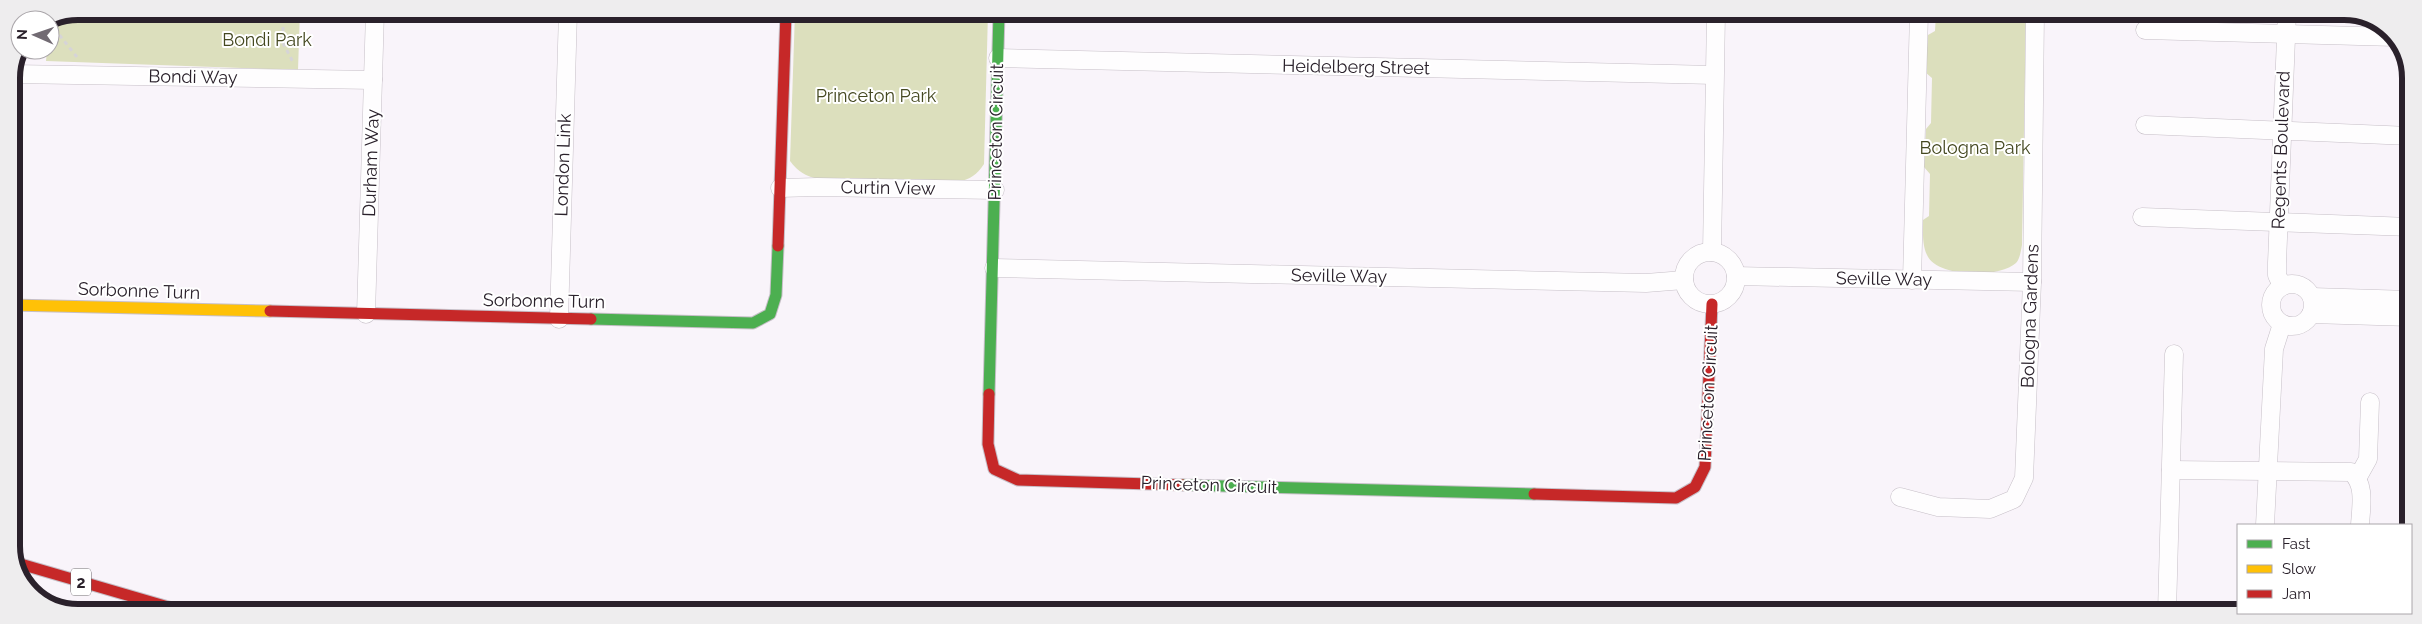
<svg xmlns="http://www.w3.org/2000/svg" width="2422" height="624" font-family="Raleway,sans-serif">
  <rect width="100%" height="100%" fill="#f9f4fa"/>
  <g fill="#dcdfbd">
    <path d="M78,11H300L298,70L46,61L47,50H50V23Z"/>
    <path d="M795,12H988L984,164C977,175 970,179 958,182L818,179C806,176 798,172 790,161Z"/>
    <path d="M1936,13H2026L2022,245C2021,250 2020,259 2016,263C2000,278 1937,278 1927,255C1922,245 1923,231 1923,220L1929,216L1930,174L1924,167L1926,129L1931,123L1932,78L1925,72L1928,35L1935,31Z"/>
  </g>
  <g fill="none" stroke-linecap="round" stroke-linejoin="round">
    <g stroke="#c6bfc7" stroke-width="19">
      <g id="street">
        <path d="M2145,30L2395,37"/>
        <path d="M998,58L1714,75"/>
        <path d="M13,74L373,80"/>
        <path d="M2145,125L2410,136"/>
        <path d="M780,188L817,187L995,190"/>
        <path d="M2142,217L2410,227"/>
        <path d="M1712,252L1716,13"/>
        <circle cx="1710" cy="278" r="26"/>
        <path d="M994,268L1646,283L1684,280"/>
        <path d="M1736,276L2032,282"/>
        <path d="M1912,280L1919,13"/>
        <circle cx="2292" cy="305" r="21"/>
        <path d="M2282,286L2277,275V263L2287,13"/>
        <path d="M2312,297L2410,300"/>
        <path d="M366,314L375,12"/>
        <path d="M2311,314L2410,317"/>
        <path d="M559,319L568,12"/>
        <path d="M2171,470L2351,472C2366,484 2361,507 2360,525"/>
        <path d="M2358,477L2368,459L2370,402"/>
        <path d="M1900,497L1938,507L1990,509L2014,499L2024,478L2032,282L2035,13"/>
        <path d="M2265,525L2274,349L2282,324"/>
        <path d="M2167,612L2174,354"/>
      </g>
    </g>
    <g stroke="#c6bfc7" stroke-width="13">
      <g id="fast">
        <path d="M591,319L753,323L770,314L776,295L778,246"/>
        <path d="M989,394L999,12"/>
        <path d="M1183,485L1534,494"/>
      </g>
    </g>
    <g stroke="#c6bfc7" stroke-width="13">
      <path id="slow" d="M11,305L270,311"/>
    </g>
    <g stroke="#c6bfc7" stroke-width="13">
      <g id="jam">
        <path d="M778,246L786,12"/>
        <path d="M270,311L591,319"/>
        <path d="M989,394L988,444L994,469L1018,480L1183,485"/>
        <path d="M1534,494L1676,498L1695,487L1705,467L1712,304"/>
        <path d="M17,563L182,611"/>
      </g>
    </g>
    <g stroke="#d6d4d7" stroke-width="3" stroke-dasharray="4 4" stroke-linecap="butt">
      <path d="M283,11V43L293,62"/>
      <path d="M57,20V32L77,57"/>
    </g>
    <use href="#street" stroke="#fefdfe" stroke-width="18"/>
    <use href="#fast" stroke="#4caf50" stroke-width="11"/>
    <use href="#slow" stroke="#ffc107" stroke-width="11"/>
    <use href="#jam" stroke="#c62828" stroke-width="11"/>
  </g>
  <g text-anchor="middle" stroke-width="4" stroke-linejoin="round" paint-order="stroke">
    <rect fill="#fff" stroke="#6a646b" stroke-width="1" x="71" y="568.5" width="20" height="27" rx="4"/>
    <g font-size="16" font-weight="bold" fill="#2a212b">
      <text x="81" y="588">2</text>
    </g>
    <g font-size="18" fill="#444820" stroke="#fff">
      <text x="267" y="46">Bondi Park</text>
      <text x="876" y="102">Princeton Park</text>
      <text x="1975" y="154">Bologna Park</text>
    </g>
    <g font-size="18" fill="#2a212b" stroke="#fff">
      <text transform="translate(1356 67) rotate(1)" y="6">Heidelberg Street</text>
      <text transform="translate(193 77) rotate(1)" y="6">Bondi Way</text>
      <text transform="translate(996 132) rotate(-89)" y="6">Princeton Circuit</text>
      <text transform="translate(2281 150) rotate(-88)" y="6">Regents Boulevard</text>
      <text transform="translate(371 163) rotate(-88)" y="6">Durham Way</text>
      <text transform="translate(563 165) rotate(-88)" y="6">London Link</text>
      <text transform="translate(888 188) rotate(1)" y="6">Curtin View</text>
      <text transform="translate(1339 276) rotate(1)" y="6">Seville Way</text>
      <text transform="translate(1884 279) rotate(1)" y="6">Seville Way</text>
      <text transform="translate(139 291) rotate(2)" y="6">Sorbonne Turn</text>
      <text transform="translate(544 301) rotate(1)" y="6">Sorbonne Turn</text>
      <text transform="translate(2030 316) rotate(-88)" y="6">Bologna Gardens</text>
      <text transform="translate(1708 393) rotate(-87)" y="6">Princeton Circuit</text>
      <text transform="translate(1209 485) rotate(2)" y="6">Princeton Circuit</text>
    </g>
  </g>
  <path d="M0 0H2422V624H0ZM78 20H2344A58 58 0 0 1 2402 78V546A58 58 0 0 1 2344 604H78A58 58 0 0 1 20 546V78A58 58 0 0 1 78 20Z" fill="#eeedee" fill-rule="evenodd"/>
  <path fill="none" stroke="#2a212b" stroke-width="6" d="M78 20H2344A58 58 0 0 1 2402 78V546A58 58 0 0 1 2344 604H78A58 58 0 0 1 20 546V78A58 58 0 0 1 78 20Z"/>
  <rect x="2237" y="524" width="175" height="90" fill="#ffffff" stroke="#aaa6aa"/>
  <rect x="2247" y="540" width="25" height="8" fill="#4caf50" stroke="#aaa6aa"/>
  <text x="2282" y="549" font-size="15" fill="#2a212b">Fast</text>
  <rect x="2247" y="565" width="25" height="8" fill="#ffc107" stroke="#aaa6aa"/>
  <text x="2282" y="574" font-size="15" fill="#2a212b">Slow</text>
  <rect x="2247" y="590" width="25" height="8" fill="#c62828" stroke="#aaa6aa"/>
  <text x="2282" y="599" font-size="15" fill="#2a212b">Jam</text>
  <g transform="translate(35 35) rotate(272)"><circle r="24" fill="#ffffff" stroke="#aaa6aa"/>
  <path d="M0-4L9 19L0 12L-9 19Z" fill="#726b73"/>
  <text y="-8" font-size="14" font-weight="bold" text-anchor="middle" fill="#2a212b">N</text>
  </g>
</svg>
